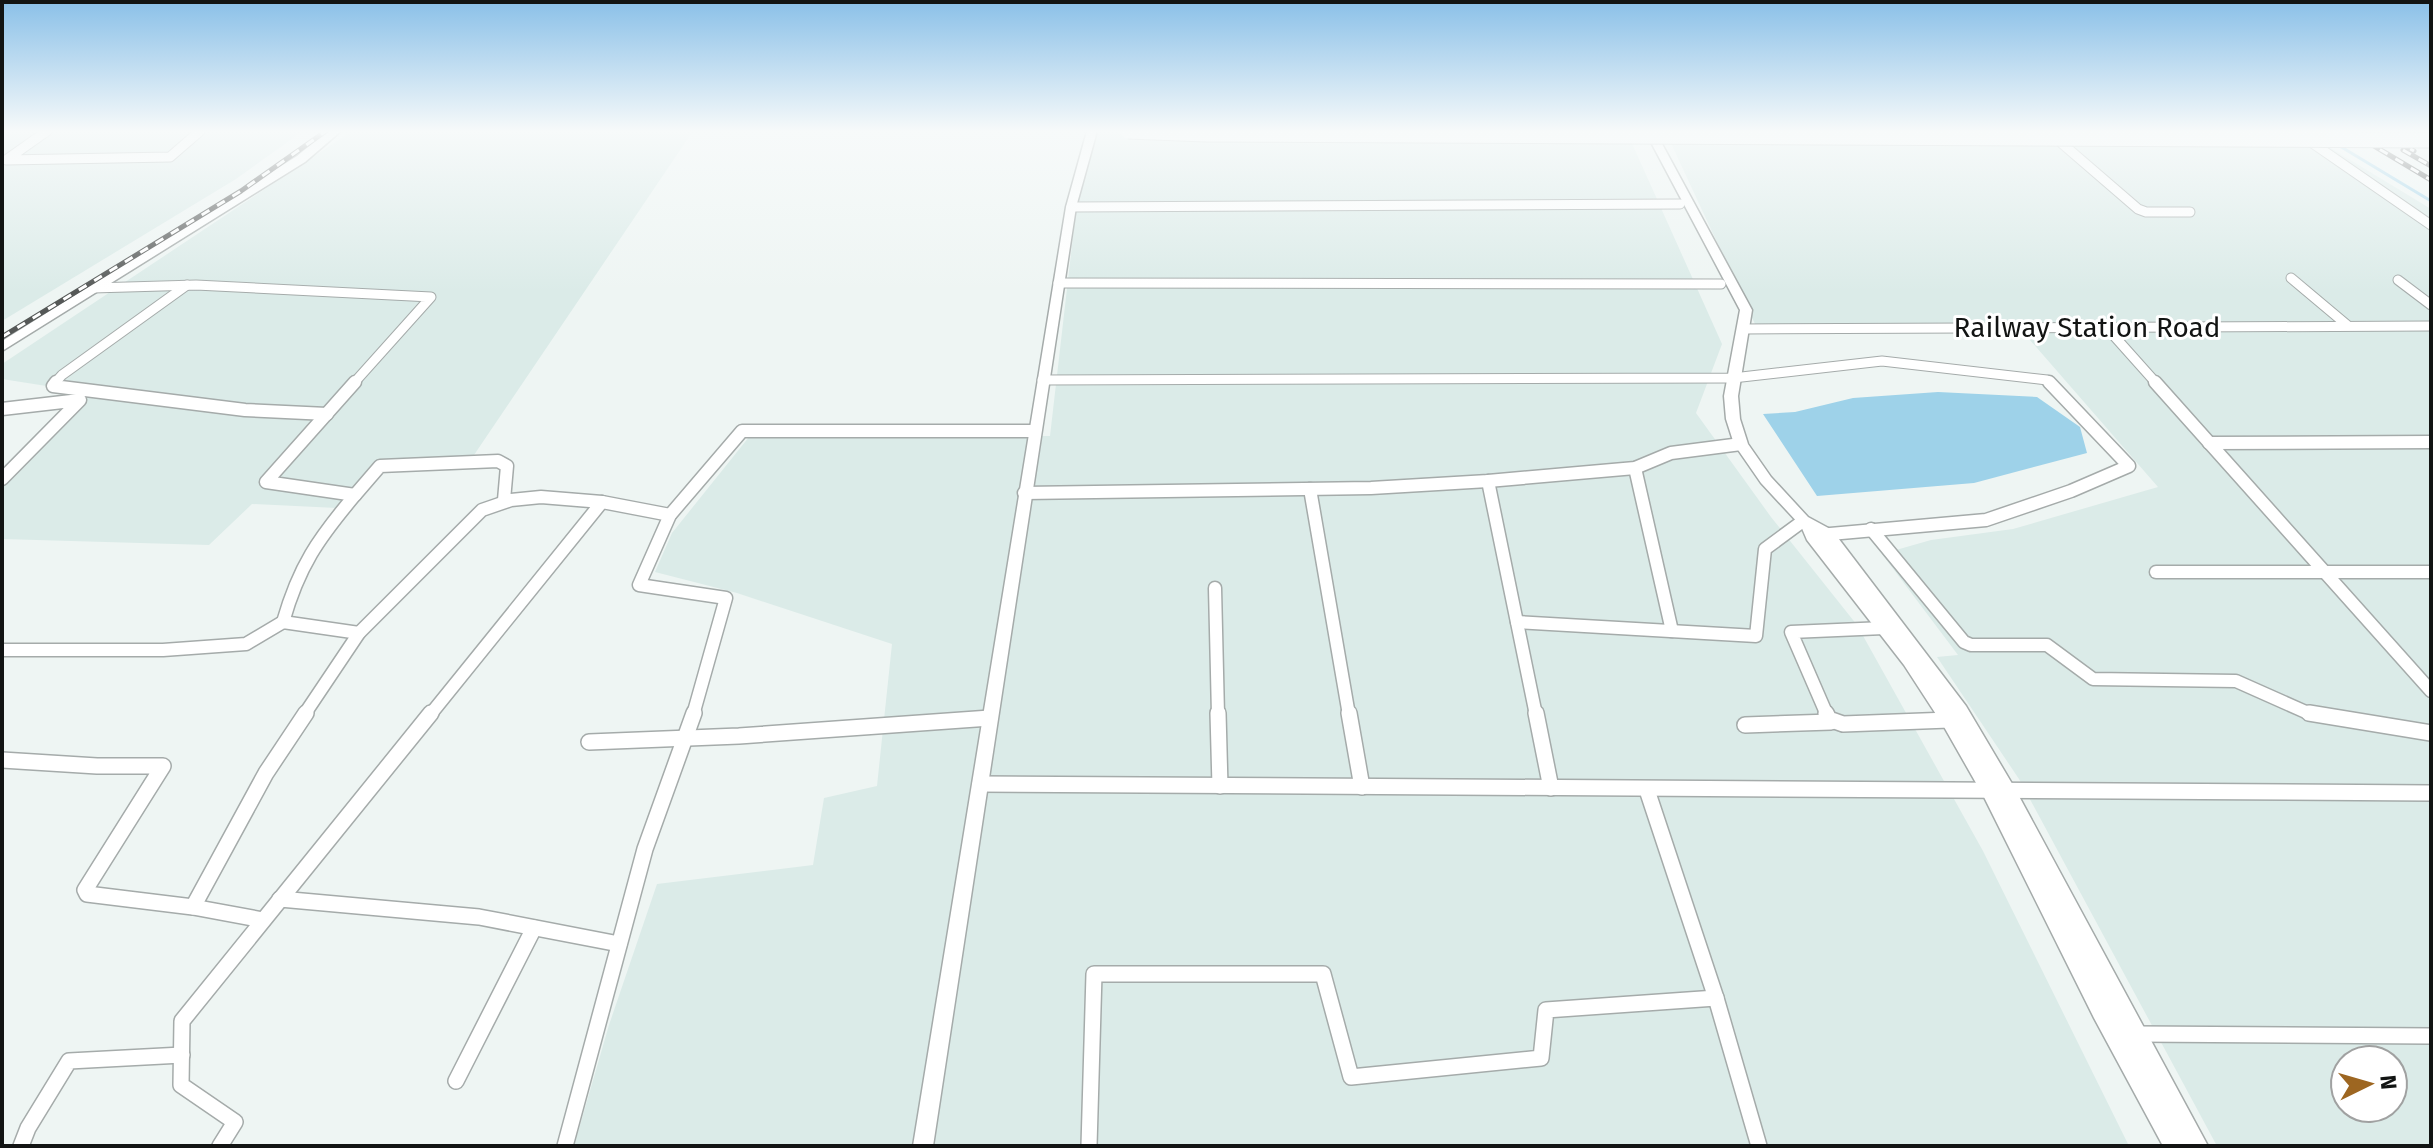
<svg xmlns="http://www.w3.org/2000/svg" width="2433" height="1148" font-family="'Fira Sans',sans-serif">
  <rect width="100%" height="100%" fill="#eef5f3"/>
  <g fill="#dbebe8" fill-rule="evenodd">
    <path d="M2,131H303L236,179L2,321Z"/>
    <path d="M352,131H693L474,455L377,466L337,508L252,504L209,545L2,539V483L91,393L2,379V364Z"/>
    <path d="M1096,132L1232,138L1630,139L1722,344L1696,413L1771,517L1857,625L1983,851L2129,1146H574L609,1025L657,884L813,865L824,798L877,786L892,644L737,593L655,572L672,533L749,437L1050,436L1077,202Z"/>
    <path d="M1669,139L2324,144L2431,209V1146H2217L2019,779L1937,657L1958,655L1882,554L1931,540L2013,529L2158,487L2016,324H1755ZM2345,1060H2393V1108H2345Z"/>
  </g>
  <path fill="#9ed2e9" d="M1938,392L2037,397L2080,427L2087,453L1974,483L1817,496L1763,414L1795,412L1853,398Z"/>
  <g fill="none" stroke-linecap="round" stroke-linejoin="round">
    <path stroke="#9ed2e9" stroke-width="3" d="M2338,145L2431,201"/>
    <g stroke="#a5abaa" stroke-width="11">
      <g id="minor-far2">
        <path d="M47,131L6,160L170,157L200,131"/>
        <path d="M2295,131L2431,225"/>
        <path d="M2058,140L2138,209L2146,212H2190"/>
        <path d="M1071,207L1680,204"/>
        <path d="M2291,278L2347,325"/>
        <path d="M2398,280L2431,305"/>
        <path d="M1058,283L1721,284"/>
        <path d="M93,288L196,285L431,297L353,384"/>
        <path d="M2107,328L2157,384"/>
        <path d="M1743,329L2431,326"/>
        <path d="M1042,380L1733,378L1882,361L2047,380L2051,384"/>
        <path d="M54,384L62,375L187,285"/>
      </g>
    </g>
    <g stroke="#a5abaa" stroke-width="15">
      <g id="minor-far1">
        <path d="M56,382L53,386L245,410L327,414"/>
        <path d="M355,382L266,482L355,495L380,466L498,461L507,466L504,500"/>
        <path d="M2155,382L2431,691"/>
        <path d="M2,409L80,400L2,479"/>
        <path d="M2209,443L2431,442"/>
        <path d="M1635,468L1672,631"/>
        <path d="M1488,481L1536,715"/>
        <path d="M1310,489L1349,715"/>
        <path d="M1024,493L1371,488L1488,481L1635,468L1671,453L1741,444"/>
        <path d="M1871,529L1964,642L1971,645H2047L2093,679L2236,681L2308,713L2321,715"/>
        <path d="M1819,535L1986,520L2071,491L2129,466L2049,382"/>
        <path d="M2156,572H2431"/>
        <path d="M1215,588L1218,715"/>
        <path d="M283,622C299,566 318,539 355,495"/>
        <path d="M1517,622L1756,636L1765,549L1803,521"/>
        <path d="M2,650H163L246,644L283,622L359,633"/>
        <path d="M304,715L359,633L482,510L511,500L541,497L602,502"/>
        <path d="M430,715L602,502L670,515"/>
        <path d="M693,715L726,598L639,585L670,515L742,431H1034"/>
        <path d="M1827,715L1791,632L1884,628"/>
      </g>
    </g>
    <g stroke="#a5abaa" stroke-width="18">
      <g id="minor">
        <path d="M1218,713L1220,786"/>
        <path d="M1349,713L1362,787"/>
        <path d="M1536,713L1551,788"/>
        <path d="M1826,713L1829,719L1843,724L1949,720"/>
        <path d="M2309,713L2431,733"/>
        <path d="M1745,725L1831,722"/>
        <path d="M589,742L739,736L990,718"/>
        <path d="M2,760L97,766H163L85,890L87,894L193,907"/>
        <path d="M980,784L2431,793"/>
        <path d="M1647,790L1716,998L1759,1146"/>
        <path d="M280,899L479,917L619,944"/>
        <path d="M263,920L193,907L266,773L306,713"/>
        <path d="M2137,1034L2431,1036"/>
        <path d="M456,1081L534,928"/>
        <path d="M21,1146L28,1128L69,1061L182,1055"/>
        <path d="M220,1146L235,1122L181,1085L182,1021L431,713"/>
        <path d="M565,1146L645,849L694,713"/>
        <path d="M1089,1146L1094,974H1323L1351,1077L1541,1058L1546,1010L1716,998"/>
      </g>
    </g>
    <g stroke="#a5abaa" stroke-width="3">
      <path id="tertiary" d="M1087,131H1097L1076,207L933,1146H913L1066,207Z"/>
    </g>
    <g stroke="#a5abaa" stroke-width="3">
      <path id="secondary" d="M1645,131H1655L1752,310L1738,396L1740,419L1748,444L1771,477L1808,517L1832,530L1966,706L2014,787L2208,1146H2163L2094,1018L1984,797L1943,725L1904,665L1807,540L1801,526L1761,483L1734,444L1726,419L1724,396L1740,310Z"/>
    </g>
    <g stroke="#a5abaa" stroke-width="3">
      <path id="primary" d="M328,131H341L305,162L2,351V341L297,156Z"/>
    </g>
    <use href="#minor-far2" stroke="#fff" stroke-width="9"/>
    <use href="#minor-far1" stroke="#fff" stroke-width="12"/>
    <use href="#minor" stroke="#fff" stroke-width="15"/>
    <use href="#tertiary" fill="#fff" fill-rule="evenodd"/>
    <use href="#secondary" fill="#fff" fill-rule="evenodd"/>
    <use href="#primary" fill="#fff" fill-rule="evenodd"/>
    <g stroke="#555857" stroke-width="5">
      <g id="rail">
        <path d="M2349,131L2431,180"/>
        <path d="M2379,131L2414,151"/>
        <path d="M2403,150L2431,166"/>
        <path d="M2,337L241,191L326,131"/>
      </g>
    </g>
    <use href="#rail" stroke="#fff" stroke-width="3" stroke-dasharray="9" stroke-linecap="butt"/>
    <g stroke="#a5abaa" stroke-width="17" stroke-linecap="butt">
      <path id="trunk-bridge" d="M1128,131L1206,134L2431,140"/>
    </g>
    <use href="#trunk-bridge" stroke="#fff" stroke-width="15"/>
  </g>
  <linearGradient id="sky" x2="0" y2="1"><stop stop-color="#8ac0e8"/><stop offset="0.45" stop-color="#f7fafa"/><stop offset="1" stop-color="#f7fafa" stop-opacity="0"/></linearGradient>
  <rect width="2433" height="292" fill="url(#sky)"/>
  <g text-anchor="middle" stroke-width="6" stroke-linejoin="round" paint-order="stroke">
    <g font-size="28" fill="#121413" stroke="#fff">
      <text x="2087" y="337">Railway Station Road</text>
    </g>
  </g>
  <rect width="2433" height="1148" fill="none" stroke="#121413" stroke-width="8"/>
  <g transform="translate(2369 1084) rotate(85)"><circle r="38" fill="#ffffff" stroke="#a0a1a1" stroke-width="2"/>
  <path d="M0-6L14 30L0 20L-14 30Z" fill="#9d6621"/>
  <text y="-12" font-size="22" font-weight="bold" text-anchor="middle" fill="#121413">N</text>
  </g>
</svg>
